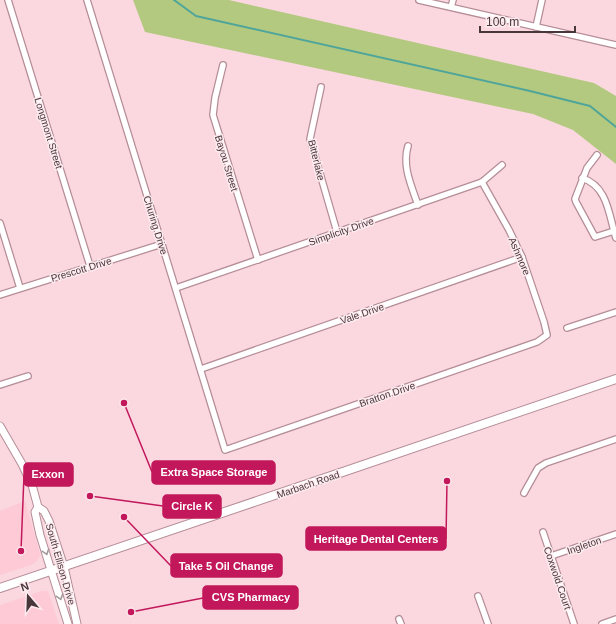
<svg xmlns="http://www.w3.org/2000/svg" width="616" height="624" font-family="Arial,sans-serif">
  <rect width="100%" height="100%" fill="#fbd8e0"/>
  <g fill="#fdcad6">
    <path d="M25,501L40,554L39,558L36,562L31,565L0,575V511Z"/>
    <path d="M42,591H48L59,624H0V605Z"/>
  </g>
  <path fill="#b3c980" d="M133,0H229L594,83L616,96V164L573,130L533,114L145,32Z"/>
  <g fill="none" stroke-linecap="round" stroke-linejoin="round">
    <path stroke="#50a59a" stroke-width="2" d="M174,0L196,16L530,91L590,106L616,127"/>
    <g stroke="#b58d97" stroke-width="8">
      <g id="minor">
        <path d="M8,0L90,266"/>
        <path d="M87,0L225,450L537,342L547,335L544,322L522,257L509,230L482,182"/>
        <path d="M419,0L616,45"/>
        <path d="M451,7L453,0"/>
        <path d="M536,27L542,0"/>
        <path d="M223,65L215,98L213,115L258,260"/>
        <path d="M321,87L310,139L337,232"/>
        <path d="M408,146C402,166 411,185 418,205"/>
        <path d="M597,155L587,168L575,199L576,202L595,237L614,231"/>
        <path d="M582,178C608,186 609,216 616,238"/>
        <path d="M0,223L20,288"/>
        <path d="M176,288L482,182L502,165"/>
        <path d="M0,295L162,244"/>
        <path d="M567,328L616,312"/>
        <path d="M201,369L522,257"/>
        <path d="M0,385L28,376"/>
        <path d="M524,493L538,468L546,463L616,439"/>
        <path d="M543,532L574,624"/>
        <path d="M551,556L616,534"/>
        <path d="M478,596L488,624"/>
        <path d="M399,619L401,624"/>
        <path d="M602,624L616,619"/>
      </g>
    </g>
    <g stroke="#b58d97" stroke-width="9">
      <g id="tertiary">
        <path d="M0,426L22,464L32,485L38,507L44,511L49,521L64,567L77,624"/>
        <path d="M38,507L35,512L40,535L68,624"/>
      </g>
    </g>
    <g stroke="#b58d97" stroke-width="10">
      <path id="secondary" d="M0,588L328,477L616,379"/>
    </g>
    <use href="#minor" stroke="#fff" stroke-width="5.5"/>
    <use href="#tertiary" stroke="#fff" stroke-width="7"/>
    <use href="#secondary" stroke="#fff" stroke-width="8"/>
  </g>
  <defs><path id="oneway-chevron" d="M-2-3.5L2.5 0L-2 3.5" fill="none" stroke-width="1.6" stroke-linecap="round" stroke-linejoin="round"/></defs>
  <g stroke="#a39a9c">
    <use href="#oneway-chevron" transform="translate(46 552) rotate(72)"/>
    <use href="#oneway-chevron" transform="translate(60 597) rotate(73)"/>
  </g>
  <g text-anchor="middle" stroke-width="3" stroke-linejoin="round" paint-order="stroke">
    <g font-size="10" fill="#47363a" stroke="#fdebef">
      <text transform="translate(49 133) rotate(73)" y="4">Longmont Street</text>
      <text transform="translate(317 160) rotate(76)" y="4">Bitterlake</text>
      <text transform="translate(227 163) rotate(73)" y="4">Bayou Street</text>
      <text transform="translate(156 225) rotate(73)" y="4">Churing Drive</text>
      <text transform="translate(341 231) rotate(-19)" y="4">Simplicity Drive</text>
      <text transform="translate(520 256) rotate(67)" y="4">Ashmore</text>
      <text transform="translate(81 269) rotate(-17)" y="4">Prescott Drive</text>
      <text transform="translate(362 313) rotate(-19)" y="4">Vale Drive</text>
      <text transform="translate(387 394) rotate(-19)" y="4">Bratton Drive</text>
      <text transform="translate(308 484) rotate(-19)" y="4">Marbach Road</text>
      <text transform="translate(584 545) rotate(-19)" y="4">Ingleton</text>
      <text transform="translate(61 564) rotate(74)" y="4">South Ellison Drive</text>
      <text transform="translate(558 578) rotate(71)" y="4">Coxwold Court</text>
    </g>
  </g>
  <path fill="none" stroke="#c2185b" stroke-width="1.5" d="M124 403L152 472M21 551L24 475M90 496L163 506M447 481L446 539M124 517L171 566M131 612L203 598"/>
  <g fill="#c2185b" stroke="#fdebef" stroke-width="1.5">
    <circle cx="124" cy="403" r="4"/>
    <circle cx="21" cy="551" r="4"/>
    <circle cx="90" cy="496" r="4"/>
    <circle cx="447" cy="481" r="4"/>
    <circle cx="124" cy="517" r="4"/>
    <circle cx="131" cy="612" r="4"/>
  </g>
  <g fill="#c2185b" stroke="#c2185b" stroke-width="1.5">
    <rect x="152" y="461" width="123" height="23" rx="4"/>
    <rect x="24" y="463" width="49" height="23" rx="4"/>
    <rect x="163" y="495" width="58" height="23" rx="4"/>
    <rect x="306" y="527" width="140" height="23" rx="4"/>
    <rect x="171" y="554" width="111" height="23" rx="4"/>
    <rect x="203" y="586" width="95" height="23" rx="4"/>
  </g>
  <g font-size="11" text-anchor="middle" font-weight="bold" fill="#fff">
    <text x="214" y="476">Extra Space Storage</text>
    <text x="48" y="478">Exxon</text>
    <text x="192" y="510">Circle K</text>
    <text x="376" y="543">Heritage Dental Centers</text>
    <text x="226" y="570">Take 5 Oil Change</text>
    <text x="251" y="601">CVS Pharmacy</text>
  </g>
  <g transform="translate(28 596) rotate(341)" stroke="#fdebef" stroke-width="3" paint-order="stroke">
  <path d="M0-3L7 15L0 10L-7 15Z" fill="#47363a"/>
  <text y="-6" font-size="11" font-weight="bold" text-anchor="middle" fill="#47363a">N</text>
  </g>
  <path d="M480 26v6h95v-6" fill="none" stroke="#47363a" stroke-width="2"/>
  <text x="486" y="26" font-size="12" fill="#47363a" stroke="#fdebef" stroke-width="3" paint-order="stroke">100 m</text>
</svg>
